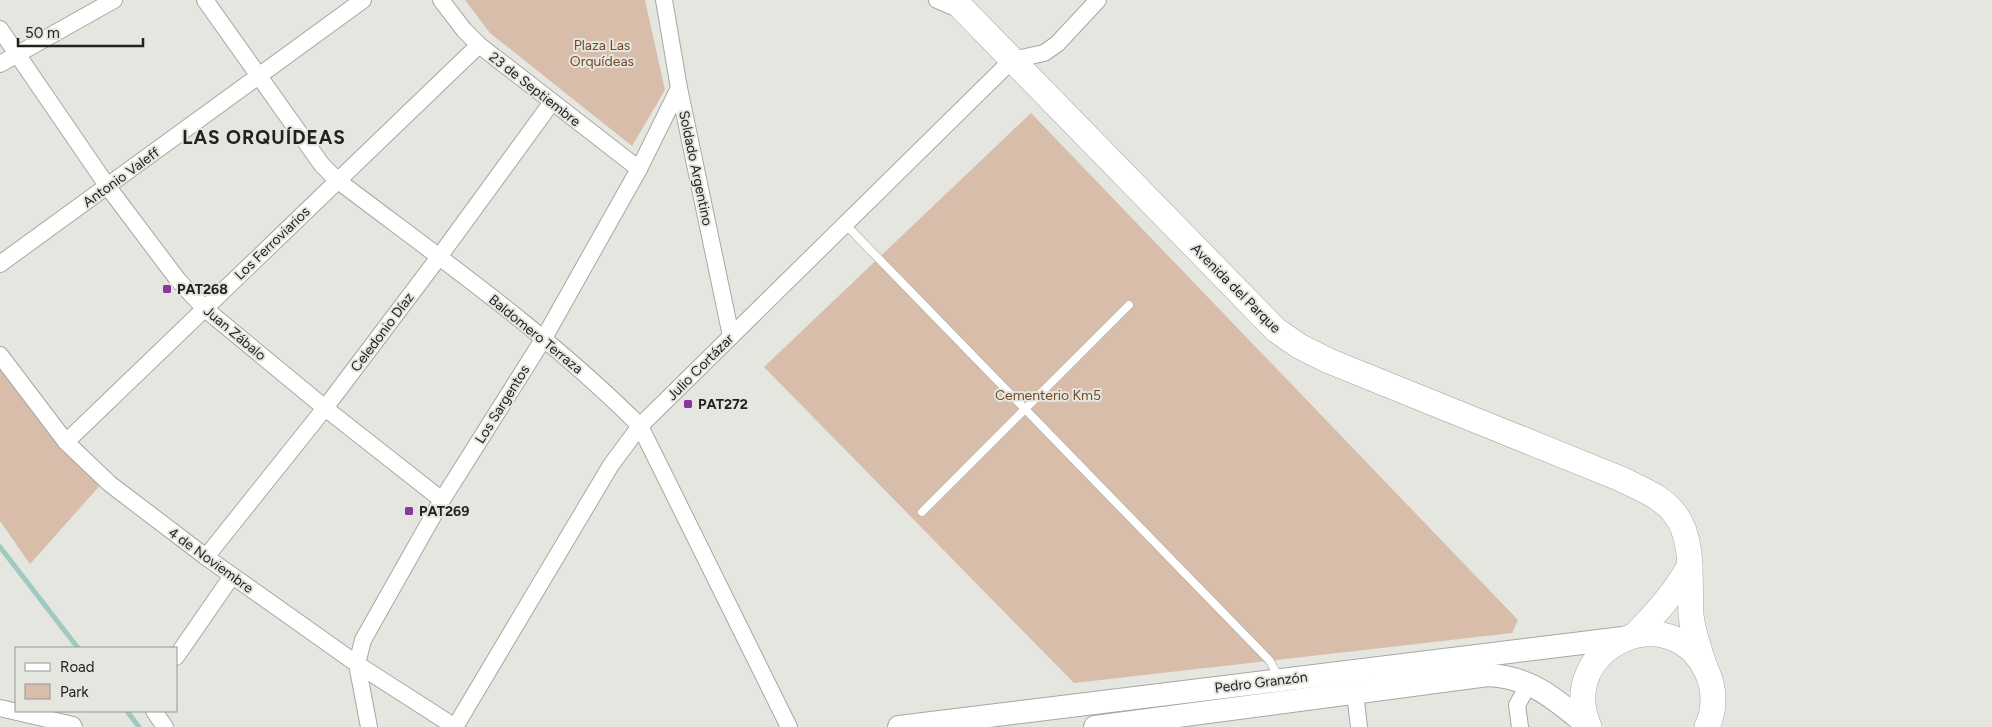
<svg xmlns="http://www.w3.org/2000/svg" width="1992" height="727" font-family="Figtree,sans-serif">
  <rect width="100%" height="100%" fill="#e4e6df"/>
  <g fill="#d9bdab">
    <path d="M465,0H645L665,90L632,146L490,33Z"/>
    <path d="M1031,113L1518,620L1512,633L1074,683L764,367Z"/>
    <path d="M0,363L103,482L30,564L0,521Z"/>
  </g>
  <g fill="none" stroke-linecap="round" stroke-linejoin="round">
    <g stroke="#a0cac1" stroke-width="5">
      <path d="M0,547L78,648"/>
      <path d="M127,711L139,727"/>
    </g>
    <g stroke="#a6a8a1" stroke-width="9">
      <g id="lane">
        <path d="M845,224L1270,661L1279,678"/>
        <path d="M922,512L1129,305"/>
      </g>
    </g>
    <g stroke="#a6a8a1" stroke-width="18">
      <g id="street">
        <path d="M205,0L322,165L337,180C441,259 548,334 640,426L789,727"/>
        <path d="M441,0L464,30L479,45L639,169"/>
        <path d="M664,0L679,88L731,336"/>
        <path d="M937,0L963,11"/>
        <path d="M0,29L108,187L178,280L204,308L325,408L442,500"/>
        <path d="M0,64L114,0"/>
        <path d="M0,264L363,0"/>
        <path d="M0,355L66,442L110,484L206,557L357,664L455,727"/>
        <path d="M66,442L479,45"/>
        <path d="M206,557L325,408L439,257L552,102"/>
        <path d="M176,657L232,576"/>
        <path d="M1355,693L1359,727"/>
        <path d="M0,708L73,725L74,727"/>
        <path d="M154,711L165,727"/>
        <path d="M369,727L357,664L363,640L442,500L544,338L639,169L679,88"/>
        <path d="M455,727L611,465L640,426L1012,60L1044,53L1057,44L1098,0"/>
        <path d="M1520,727L1517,705L1529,684"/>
      </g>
    </g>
    <g stroke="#a6a8a1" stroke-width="24">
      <g id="secondary">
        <path d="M899,727L1623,638"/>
        <path d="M1095,727L1488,675C1532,677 1556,700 1588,726"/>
      </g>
    </g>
    <g stroke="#a6a8a1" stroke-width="26">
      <g id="primary">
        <path d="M954,0L1276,330L1299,346L1329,361L1621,479C1639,488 1663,497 1675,514C1695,539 1689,585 1691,615C1693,633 1699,650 1705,667"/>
        <path d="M1635,635C1656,613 1675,593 1690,565"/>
        <path d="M1589,727C1555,646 1672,595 1707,672C1715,689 1715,710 1707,727"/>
      </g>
    </g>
    <use href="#lane" stroke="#fff" stroke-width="8"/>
    <use href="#street" stroke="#fff" stroke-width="16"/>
    <use href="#secondary" stroke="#fff" stroke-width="22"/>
    <use href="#primary" stroke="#fff" stroke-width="25"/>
  </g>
  <g fill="#8c35a1" stroke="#e4e6df" stroke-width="2">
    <rect x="162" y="284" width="10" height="10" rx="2.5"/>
    <rect x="683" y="399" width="10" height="10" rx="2.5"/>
    <rect x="404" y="506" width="10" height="10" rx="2.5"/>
  </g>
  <g text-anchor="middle" stroke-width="4" stroke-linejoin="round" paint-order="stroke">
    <g font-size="14" fill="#744829" stroke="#e4e6df">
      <text x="602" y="50">Plaza Las<tspan x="602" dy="16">Orquídeas</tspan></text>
      <text x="1048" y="400">Cementerio Km5</text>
    </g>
    <g font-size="14" fill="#222320" stroke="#e4e6df">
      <text transform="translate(535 89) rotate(38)" y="5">23 de Septiembre</text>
      <text transform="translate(696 168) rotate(78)" y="5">Soldado Argentino</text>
      <text transform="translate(121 177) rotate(-36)" y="5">Antonio Valeff</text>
      <text transform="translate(272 243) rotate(-44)" y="5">Los Ferroviarios</text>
      <text transform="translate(1236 288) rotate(45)" y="5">Avenida del Parque</text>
      <text transform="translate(382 332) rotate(-53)" y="5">Celedonio Díaz</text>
      <text transform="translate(235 333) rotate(40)" y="5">Juan Zábalo</text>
      <text transform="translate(536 334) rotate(39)" y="5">Baldomero Terraza</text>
      <text transform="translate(700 367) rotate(-45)" y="5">Julio Cortázar</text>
      <text transform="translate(502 404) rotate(-58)" y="5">Los Sargentos</text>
      <text transform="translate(211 560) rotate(36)" y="5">4 de Noviembre</text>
      <text transform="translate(1261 682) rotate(-7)" y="5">Pedro Granzón</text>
    </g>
    <g font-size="14" font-weight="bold" fill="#222320" stroke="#e4e6df" text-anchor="start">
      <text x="177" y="294">PAT268</text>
      <text x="698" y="409">PAT272</text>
      <text x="419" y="516">PAT269</text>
    </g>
    <g font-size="19" font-weight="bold" letter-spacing="1" fill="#222320" stroke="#e4e6df">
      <text x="264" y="144">LAS ORQUÍDEAS</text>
    </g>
  </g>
  <rect x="15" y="647" width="162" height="65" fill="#e4e6df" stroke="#969893"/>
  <rect x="25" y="663" width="25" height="8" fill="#ffffff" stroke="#969893"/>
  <text x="60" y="672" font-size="15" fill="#222320">Road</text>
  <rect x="25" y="684" width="25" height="15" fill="#d9bdab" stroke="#969893"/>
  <text x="60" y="697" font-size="15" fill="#222320">Park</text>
  <path d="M18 38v8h125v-8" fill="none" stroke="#222320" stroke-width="2.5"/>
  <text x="25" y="38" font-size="15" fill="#222320" stroke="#e4e6df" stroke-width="4" paint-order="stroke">50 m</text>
</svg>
